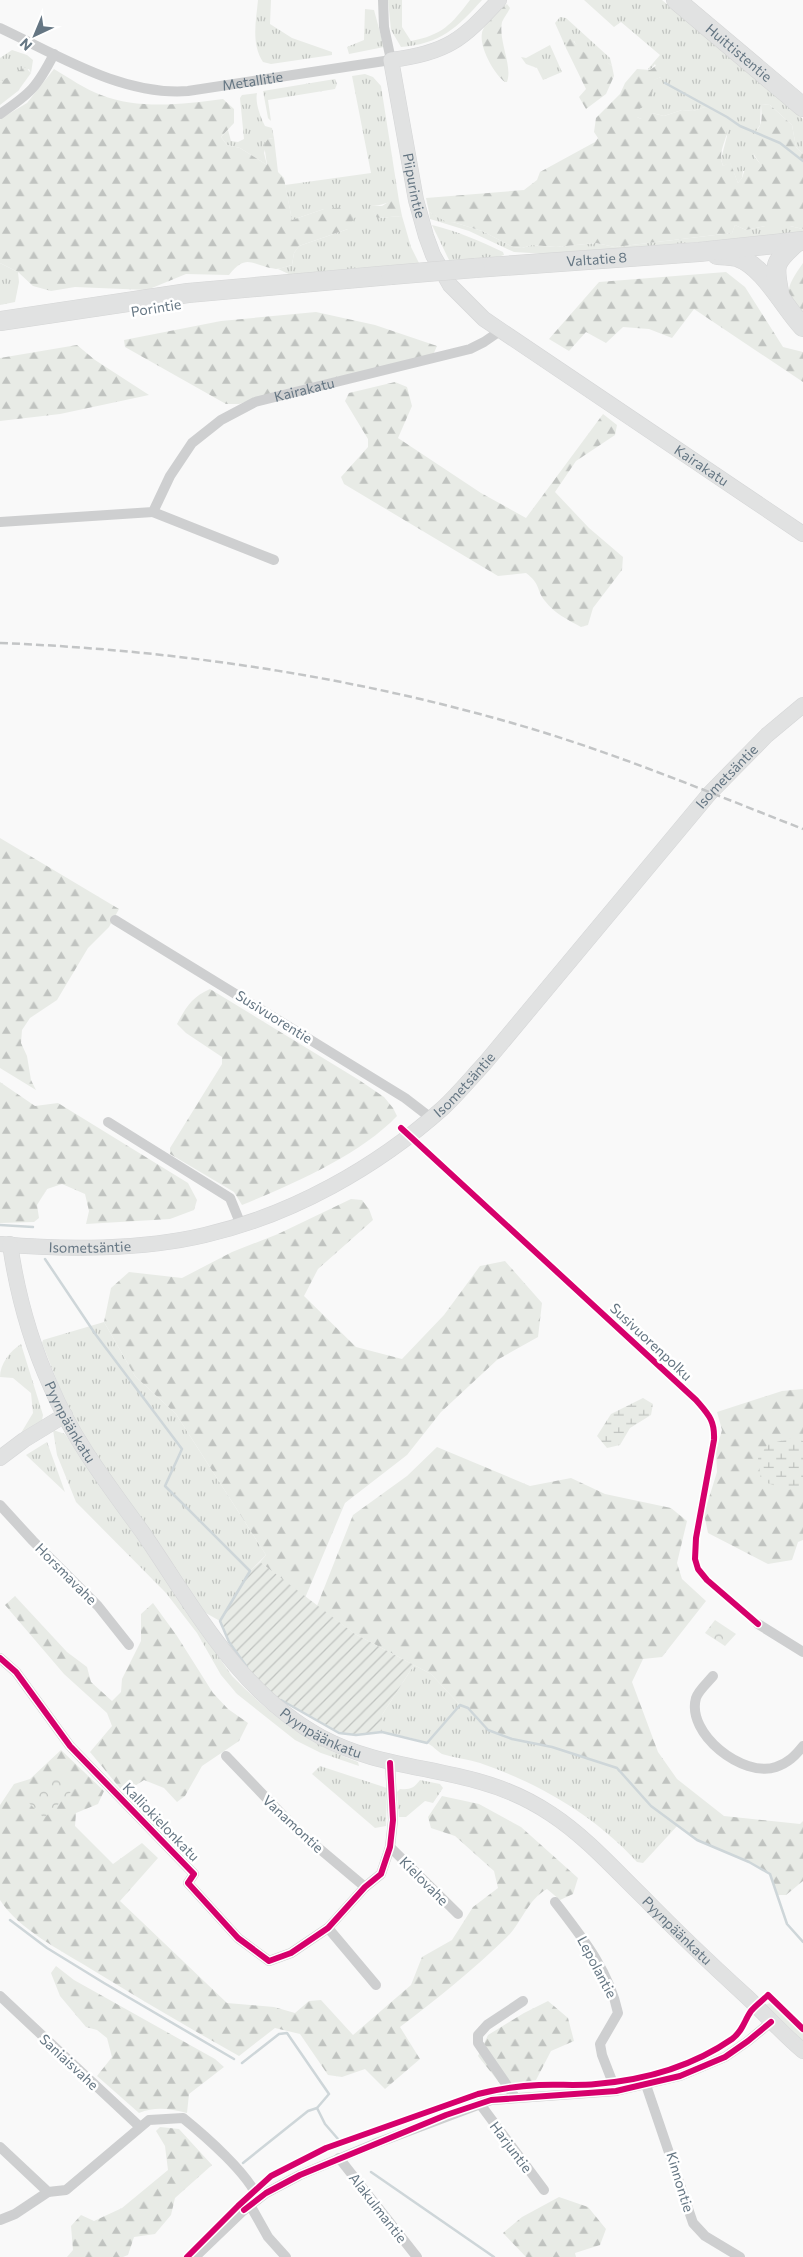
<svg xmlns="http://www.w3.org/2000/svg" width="803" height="2257" font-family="Commissioner,sans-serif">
  <defs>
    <pattern id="grass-tufts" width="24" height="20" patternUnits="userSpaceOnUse" patternTransform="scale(1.25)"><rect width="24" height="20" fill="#e8ebe6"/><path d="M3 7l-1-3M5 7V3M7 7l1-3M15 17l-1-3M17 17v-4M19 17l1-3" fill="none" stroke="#c0c3c0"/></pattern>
    <pattern id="forest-firs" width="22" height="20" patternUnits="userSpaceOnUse" patternTransform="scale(1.25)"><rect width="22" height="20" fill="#e8ebe6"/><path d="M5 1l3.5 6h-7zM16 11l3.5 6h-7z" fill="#c0c3c0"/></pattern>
    <pattern id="wetland-marsh" width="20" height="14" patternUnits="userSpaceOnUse" patternTransform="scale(1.25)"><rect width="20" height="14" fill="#e8ebe6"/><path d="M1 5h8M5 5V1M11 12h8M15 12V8" fill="none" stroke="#c0c3c0"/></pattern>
    <pattern id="park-crowns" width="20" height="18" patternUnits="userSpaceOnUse" patternTransform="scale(1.25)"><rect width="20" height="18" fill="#e8ebe6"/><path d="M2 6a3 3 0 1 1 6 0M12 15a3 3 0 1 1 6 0" fill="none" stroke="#c0c3c0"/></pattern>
    <pattern id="garden-furrows" width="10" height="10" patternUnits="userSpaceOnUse" patternTransform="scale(1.25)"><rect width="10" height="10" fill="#e8ebe6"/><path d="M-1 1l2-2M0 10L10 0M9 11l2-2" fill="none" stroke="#c0c3c0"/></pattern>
  </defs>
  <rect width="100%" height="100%" fill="#f9f9f9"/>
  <g fill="url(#grass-tufts)">
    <path d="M258,0H271L270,24L292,38L332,52V55L271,64L263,62C251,43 256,22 258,0Z"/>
    <path d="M388,0H402V27L411,41C442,35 451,25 470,0H482C457,28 440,44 401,47L391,30Z"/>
    <path d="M584,0H662L803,119V154L796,147L792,125L770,105L761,104L760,125L752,138L754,156L762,166L758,170L743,171L742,178L738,183L730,163L723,166L721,159L727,136L705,107L693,111L682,110L664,116L652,113L641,119L637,117V110C650,101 653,96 653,80L661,77L655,64L650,70L648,69L660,55L621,22L614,27Z"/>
    <path d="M365,9L374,10L384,47L349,54L347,47L364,40Z"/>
    <path d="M560,17L566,18L610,58L612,66C606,60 602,63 594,61C585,58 578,48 574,41L567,50L570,57L555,23Z"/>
    <path d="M550,45L562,72L543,80L537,68L526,64L521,57L526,58Z"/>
    <path d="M12,50L27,55L33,60L31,73L29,69L0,82V58Z"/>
    <path d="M365,74L373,77L381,86L399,201C388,201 382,206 371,206L377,218L402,216L411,247L421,267L293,276L278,269L292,265L294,253L299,246L348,229L324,209L292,220L285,185L371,173L352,76Z"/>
    <path d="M335,79L337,84L335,89L268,100L271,121L268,118L263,91Z"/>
    <path d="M257,93C255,103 260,116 265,126L272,128L274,138L268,139L264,153L267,165L240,148L227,145L221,137L228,130L231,141L238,142L244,139L240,98L242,95Z"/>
    <path d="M429,212L450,223L453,222L482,231L513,247L522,248L532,245L556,247L596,243L615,247L732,233L735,225L746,230L765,226H790L803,229V234L547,254L514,252L469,231L430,219Z"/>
    <path d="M432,225C457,231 480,241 503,252L504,255L494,258L450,262Z"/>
    <path d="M0,263L18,272L19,282L15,302L0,305Z"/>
    <path d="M104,1322L135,1376L176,1414L266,1555L250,1571L220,1621L204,1612L87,1442L66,1404L42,1343L43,1340Z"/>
    <path d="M21,1344L43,1415L42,1420L21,1433L33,1413L31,1393L13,1378L0,1377C0,1364 10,1351 21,1344Z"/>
    <path d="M53,1430L65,1434L232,1676C272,1716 305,1742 358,1762L359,1766L321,1753L295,1740L237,1694L221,1675L197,1633L166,1593L76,1502L57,1455Z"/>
    <path d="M47,1442L65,1492L26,1455Z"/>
    <path d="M414,1665L431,1674L460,1705L468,1708L488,1730L512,1739L552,1747L617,1768L651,1806L678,1825L643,1863L637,1862C594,1815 540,1784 480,1763C468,1759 454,1758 442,1754C437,1751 432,1745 427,1743C413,1737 396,1735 382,1732V1715Z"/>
    <path d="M320,1766L387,1788L386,1826L375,1828L312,1774Z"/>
    <path d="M420,1780L440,1784L443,1788L433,1803L425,1801L406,1817H399L397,1792L400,1789C410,1790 414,1788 420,1780Z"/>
    <path d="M770,2003L803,2033V2041L765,2005Z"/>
  </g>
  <g fill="url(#forest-firs)">
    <path d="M507,4L510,8C508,13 504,17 502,22C498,41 513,66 507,82H505C494,74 479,47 482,33C484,23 499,10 507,4Z"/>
    <path d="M570,38L591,59L607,62L612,66L614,76L606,94L586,109L579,97L586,89L567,50L566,44Z"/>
    <path d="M661,62L667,63V70L661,77L654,80C653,93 651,105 637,110V117L641,119L643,115L652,113L664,116L682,110L693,111L705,107C748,128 713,141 723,166L730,162L738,183L742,178L746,166L758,170L762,166C755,157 747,147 753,135C755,132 759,129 760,125C763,118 761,111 761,104L770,105L792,125L796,147L803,154V229L790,226H765L746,230L735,225L732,233L615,247L596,243L556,247L532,245L522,248L513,247L482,231L453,222L450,224L429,212L426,198L524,190L537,180L540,172L595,142L598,138L594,132L596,118L620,94L625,83L637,69L650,70Z"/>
    <path d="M25,67L31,73L18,91L0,105V82Z"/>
    <path d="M54,69C69,78 85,89 101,95C140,110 184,104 223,99L234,109V123L221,137L227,145L240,148L267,165L264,144L268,139L274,138L278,172L284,178L292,220L324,209L358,206L355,217L348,229L299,246L294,253L292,265C287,266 281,269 276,269C252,266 247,252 229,275L186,274L147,290L75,287L51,291L33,286L18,272L0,263V119L27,103Z"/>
    <path d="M390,201H399L402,216L377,218L370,206H382Z"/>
    <path d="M803,263V319C783,294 785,289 803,263Z"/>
    <path d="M726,272L745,287L783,347L803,352V382L694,309L672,338L649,329L623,327L606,343L586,332L569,351L549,339L599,282Z"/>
    <path d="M316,312L375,325L437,346L433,355L278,391L239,404H226L125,347L124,340L221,321Z"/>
    <path d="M77,345L95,360L149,395L60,414L0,421V358Z"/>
    <path d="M395,382L407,387L412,406L398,438L481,493L526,518L603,414L617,425L615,435L576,461L555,492L589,528L623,557L622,570L593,608L588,625L581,627C568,620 554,613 545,601C536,590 541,584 526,573L498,576L344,484L341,477L368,447V439L345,401L349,393Z"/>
    <path d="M0,838L119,909L109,927L88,948L57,1000L30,1018L22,1030L21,1043L27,1056L31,1080L36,1090L0,1068Z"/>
    <path d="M210,989L359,1080L384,1097L393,1108L397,1116C360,1155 291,1185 242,1205L234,1192L170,1154V1148L222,1064V1057L186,1033L177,1024C186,1007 192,997 210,989Z"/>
    <path d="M0,1082L35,1106L58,1103L188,1183L197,1200L194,1210L170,1219L86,1224L89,1211L85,1194L62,1184L47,1189L37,1205L39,1218L34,1222L0,1223Z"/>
    <path d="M351,1199L362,1200L369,1209L373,1220L318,1269L304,1296L356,1347L402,1359L444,1315L480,1266L505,1261L542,1303L538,1337L497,1360L441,1412L407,1455L345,1503L305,1598L260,1562L266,1555L176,1414L135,1376L104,1322L111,1288L129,1272L182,1278L232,1252L278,1234Z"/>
    <path d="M803,1389V1540L798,1542L792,1560L768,1564L708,1533L704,1514L717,1472L716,1451L722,1430L717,1412L782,1391Z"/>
    <path d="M437,1447L530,1486L571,1478L605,1494L671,1508L687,1521L677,1563L682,1579L706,1601L662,1657L643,1659L632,1682L658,1752L677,1779L724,1816L800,1824L803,1821V1881L786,1895H778L770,1874L749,1862L697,1840L651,1806L617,1768L552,1747L512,1739L488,1730L468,1708L460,1705L431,1674L355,1634L317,1606L353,1515L407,1476Z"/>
    <path d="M15,1596L67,1652L87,1667L91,1682L112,1701L121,1692L122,1679L141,1641V1614L153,1603L177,1636L213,1693L228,1709L248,1723L239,1741L202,1766L185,1796L177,1802L164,1788L144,1780L124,1793L90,1752L112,1726L107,1713L64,1674L5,1605Z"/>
    <path d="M61,1750L104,1791L98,1804L76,1813L75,1826L113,1864L142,1843L158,1858L120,1901L227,2003L274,2007L295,2013L309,2001L321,2000L353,2035L411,1985L422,1957L452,1940L473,1907L498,1888L494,1871L455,1836L431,1828L428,1817L442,1796L479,1804L521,1827L578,1878L573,1894L560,1900L547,1889C527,1900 522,1923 506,1938C473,1970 437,1999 400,2027L420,2059L385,2089L365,2069L342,2077L328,2075L300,2034L275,2028L239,2056C189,2028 140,1999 91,1969C62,1951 18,1929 0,1900V1805L14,1784L30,1779Z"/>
    <path d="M56,1966L74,1980L215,2059L224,2067L189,2094L187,2113C170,2109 156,2106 139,2113L97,2076L112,2057L107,2038L97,2030L86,2027L60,1996L51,1973Z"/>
    <path d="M548,2001L568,2018L574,2041L551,2051L536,2080L502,2086L478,2056L488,2035L524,2013Z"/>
    <path d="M160,2127L179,2129L212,2165L175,2198L171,2215L155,2234L134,2237L128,2255L123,2257H67L73,2250L71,2226L81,2215L94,2221L122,2208L168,2170L165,2146L156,2131Z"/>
    <path d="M559,2197L588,2207L606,2229L600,2245L575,2253L576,2257H526L503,2233L522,2217Z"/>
  </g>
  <g fill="url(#wetland-marsh)">
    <path d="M643,1398L653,1404L651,1415L630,1428L620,1445L607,1448L597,1436L611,1414Z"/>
    <path d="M793,1438L803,1441V1486L788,1490L761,1481L758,1458L768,1444Z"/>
  </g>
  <g fill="url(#park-crowns)">
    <path d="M715,1620L736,1634L725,1646L705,1633Z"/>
    <path d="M58,1769L76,1787L44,1818L26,1800Z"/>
  </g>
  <path fill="url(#garden-furrows)" d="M260,1562L355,1634L414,1665L382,1715V1732L356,1735L339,1733L278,1699L254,1679L229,1642L220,1621L250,1571Z"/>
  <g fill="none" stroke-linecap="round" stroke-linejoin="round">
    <g stroke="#ced6d9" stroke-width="2.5">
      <path d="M665,83L727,117L740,126L780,143L803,161"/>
      <path d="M0,1225L33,1227"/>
      <path d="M45,1259L96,1335L182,1449L165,1486L250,1571L220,1621L229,1642L247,1667"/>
      <path d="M281,1700L339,1733L356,1735L382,1732L427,1743L460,1705L468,1708L488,1730L512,1739L552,1747L617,1768L651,1806L697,1840L749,1862L770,1874L787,1924L803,1942"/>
      <path d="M10,1920L47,1948L104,1983L234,2059"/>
      <path d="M242,2063L279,2034L287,2033L329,2094L317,2108L325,2124L338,2139"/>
      <path d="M243,2163L308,2111L317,2108"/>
      <path d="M371,2172L494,2257"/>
    </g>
    <g stroke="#d5d6d7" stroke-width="16">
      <g id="secondary">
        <path id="s3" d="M499,0C462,40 447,53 391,60L416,200L426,236L433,255L450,285L484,319L803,534"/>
        <path id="s4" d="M1,1244C65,1250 142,1250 205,1235C292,1215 377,1167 443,1108C458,1094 471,1078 485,1063L710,793L767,735L803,705"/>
        <path id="s5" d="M10,1244C17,1293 31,1343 51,1387C73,1440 110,1487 143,1533C194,1607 239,1693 321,1737C373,1765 426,1766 481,1782C506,1789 530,1800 551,1814C586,1837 614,1869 644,1898C677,1932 712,1965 747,1997C766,2015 783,2034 803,2051"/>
        <path d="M0,1458L24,1440L65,1415"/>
      </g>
    </g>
    <g stroke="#d5d6d6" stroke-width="20">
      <g id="highway">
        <path id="s6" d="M676,0L803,107"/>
        <path d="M717,255C724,255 731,256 737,257C764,266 784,307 803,327"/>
        <path id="s7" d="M475,268L699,252L803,241"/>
        <path d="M780,297C774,265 772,264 797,242"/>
        <path d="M0,321L188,293L391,275"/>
      </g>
    </g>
    <g stroke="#cecfd0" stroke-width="10">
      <path id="s1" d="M0,28C58,55 122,96 188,91L391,60L384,27L383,0"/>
      <path d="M0,114C31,93 37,87 54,54"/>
      <path d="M153,512L274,560"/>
      <path id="s2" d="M0,522L153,512L170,476L192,443L221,420L255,402L470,349L484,342L500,331"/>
      <path d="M115,920L405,1098L431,1118"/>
      <path d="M108,1122L230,1198L241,1225"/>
      <path d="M0,1505L33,1541L98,1606L129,1645"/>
      <path d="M758,1624L803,1652"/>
      <path d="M0,1658L16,1672L70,1746L194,1874L188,1883L238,1938L269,1961L291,1953L328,1928L365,1887L381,1874L390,1847L393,1820L390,1763"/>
      <path d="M713,1676C708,1682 698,1691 696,1698C686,1734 743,1778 776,1767C788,1763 795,1756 803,1746"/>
      <path d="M226,1756L296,1829L365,1887"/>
      <path d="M390,1847L458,1914"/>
      <path d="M555,1902C581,1936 609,1970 618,2013L600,2044L602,2055L616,2091"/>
      <path d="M328,1928L376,1985"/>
      <path d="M0,1996L139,2126"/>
      <path d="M646,2085L693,2223L705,2236L740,2257"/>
      <path d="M515,2097L478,2043V2035L487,2025L523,2001"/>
      <path d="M480,2104L544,2190"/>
      <path d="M0,2147L48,2192L66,2190L149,2120L183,2118C204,2135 249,2174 258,2199"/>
      <path d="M339,2158L417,2257"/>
      <path d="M250,2205L268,2237L286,2257"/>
      <path d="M0,2220L15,2214L48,2192"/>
      <path d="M195,2257L243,2211L266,2193L300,2175L374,2144L491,2100L616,2091L680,2076L725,2057L748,2041L771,2022"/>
    </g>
    <use href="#secondary" stroke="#e1e2e2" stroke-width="15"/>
    <use href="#highway" stroke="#e1e2e2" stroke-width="19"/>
    <path stroke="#c3c5c6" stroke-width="2.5" stroke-dasharray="8 4" stroke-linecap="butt" d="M0,643C178,650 358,677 529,728C623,756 713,794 803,829"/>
    <g stroke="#d5d6d6" stroke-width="20" stroke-linecap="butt">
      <path id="highway-bridge" d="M391,275L475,268"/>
    </g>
    <use href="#highway-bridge" stroke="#e1e2e2" stroke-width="19"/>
    <g stroke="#fff" stroke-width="9">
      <g id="cycleway">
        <path d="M401,1128L696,1400C708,1414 715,1420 714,1440L696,1538L695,1559L698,1569L707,1580L758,1624"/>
        <path d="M0,1658L16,1672L70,1746L194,1874L188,1883L238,1938L269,1961L291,1953L328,1928L365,1887L381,1874L390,1847L393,1820L390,1763"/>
        <path d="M244,2210L266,2193L300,2175L446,2115L491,2100L616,2091L680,2076L725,2057L748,2041L771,2022"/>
        <path d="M187,2257L238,2206L271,2176L326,2148L478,2094C498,2089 518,2086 539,2085C558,2084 577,2086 596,2084C644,2080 693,2066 732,2039C743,2031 744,2021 751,2011C756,2005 762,2001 768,1995L803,2029"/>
      </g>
    </g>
    <use href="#cycleway" stroke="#d6006c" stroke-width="6"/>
  </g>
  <g text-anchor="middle" stroke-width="5" stroke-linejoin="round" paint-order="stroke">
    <g font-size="14" fill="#657683" stroke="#fff">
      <text dy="5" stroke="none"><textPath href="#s6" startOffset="82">Huittistentie</textPath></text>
      <text dy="5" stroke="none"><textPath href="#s1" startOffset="266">Metallitie</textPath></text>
      <text dy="5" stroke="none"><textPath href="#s3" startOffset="255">Piipurintie</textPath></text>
      <text dy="5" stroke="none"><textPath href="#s7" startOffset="122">Valtatie 8</textPath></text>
      <text transform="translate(156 308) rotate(-9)" y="5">Porintie</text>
      <text dy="5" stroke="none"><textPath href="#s2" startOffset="359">Kairakatu</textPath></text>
      <text dy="5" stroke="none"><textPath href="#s3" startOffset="672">Kairakatu</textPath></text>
      <text dy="5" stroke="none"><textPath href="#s4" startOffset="914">Isometsäntie</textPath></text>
      <text transform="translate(274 1017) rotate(32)" y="5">Susivuorentie</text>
      <text dy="5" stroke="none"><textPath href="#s4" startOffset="509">Isometsäntie</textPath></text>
      <text dy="5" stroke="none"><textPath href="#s4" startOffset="89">Isometsäntie</textPath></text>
      <text transform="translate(651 1342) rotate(43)" y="5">Susivuorenpolku</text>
      <text dy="5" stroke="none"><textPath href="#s5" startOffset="189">Pyynpäänkatu</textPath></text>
      <text transform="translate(66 1574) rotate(45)" y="5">Horsmavahe</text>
      <text dy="5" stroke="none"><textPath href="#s5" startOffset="594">Pyynpäänkatu</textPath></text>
      <text transform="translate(161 1822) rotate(46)" y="5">Kalliokielonkatu</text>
      <text transform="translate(293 1824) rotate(43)" y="5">Vanamontie</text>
      <text transform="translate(424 1881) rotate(45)" y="5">Kielovahe</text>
      <text dy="5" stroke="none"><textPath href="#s5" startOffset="1012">Pyynpäänkatu</textPath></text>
      <text transform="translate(597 1967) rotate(62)" y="5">Lepolantie</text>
      <text transform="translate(69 2062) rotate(43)" y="5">Saniaisvahe</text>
      <text transform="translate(511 2147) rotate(53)" y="5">Harjuntie</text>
      <text transform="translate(680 2182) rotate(73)" y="5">Kinnontie</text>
      <text transform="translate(378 2208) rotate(52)" y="5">Alakulmantie</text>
    </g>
  </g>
  <g transform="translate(35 35) rotate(224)" stroke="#ffffff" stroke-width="4" paint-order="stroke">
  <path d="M0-4L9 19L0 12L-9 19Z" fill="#657683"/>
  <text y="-8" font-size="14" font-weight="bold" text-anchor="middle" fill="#657683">N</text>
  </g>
</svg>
